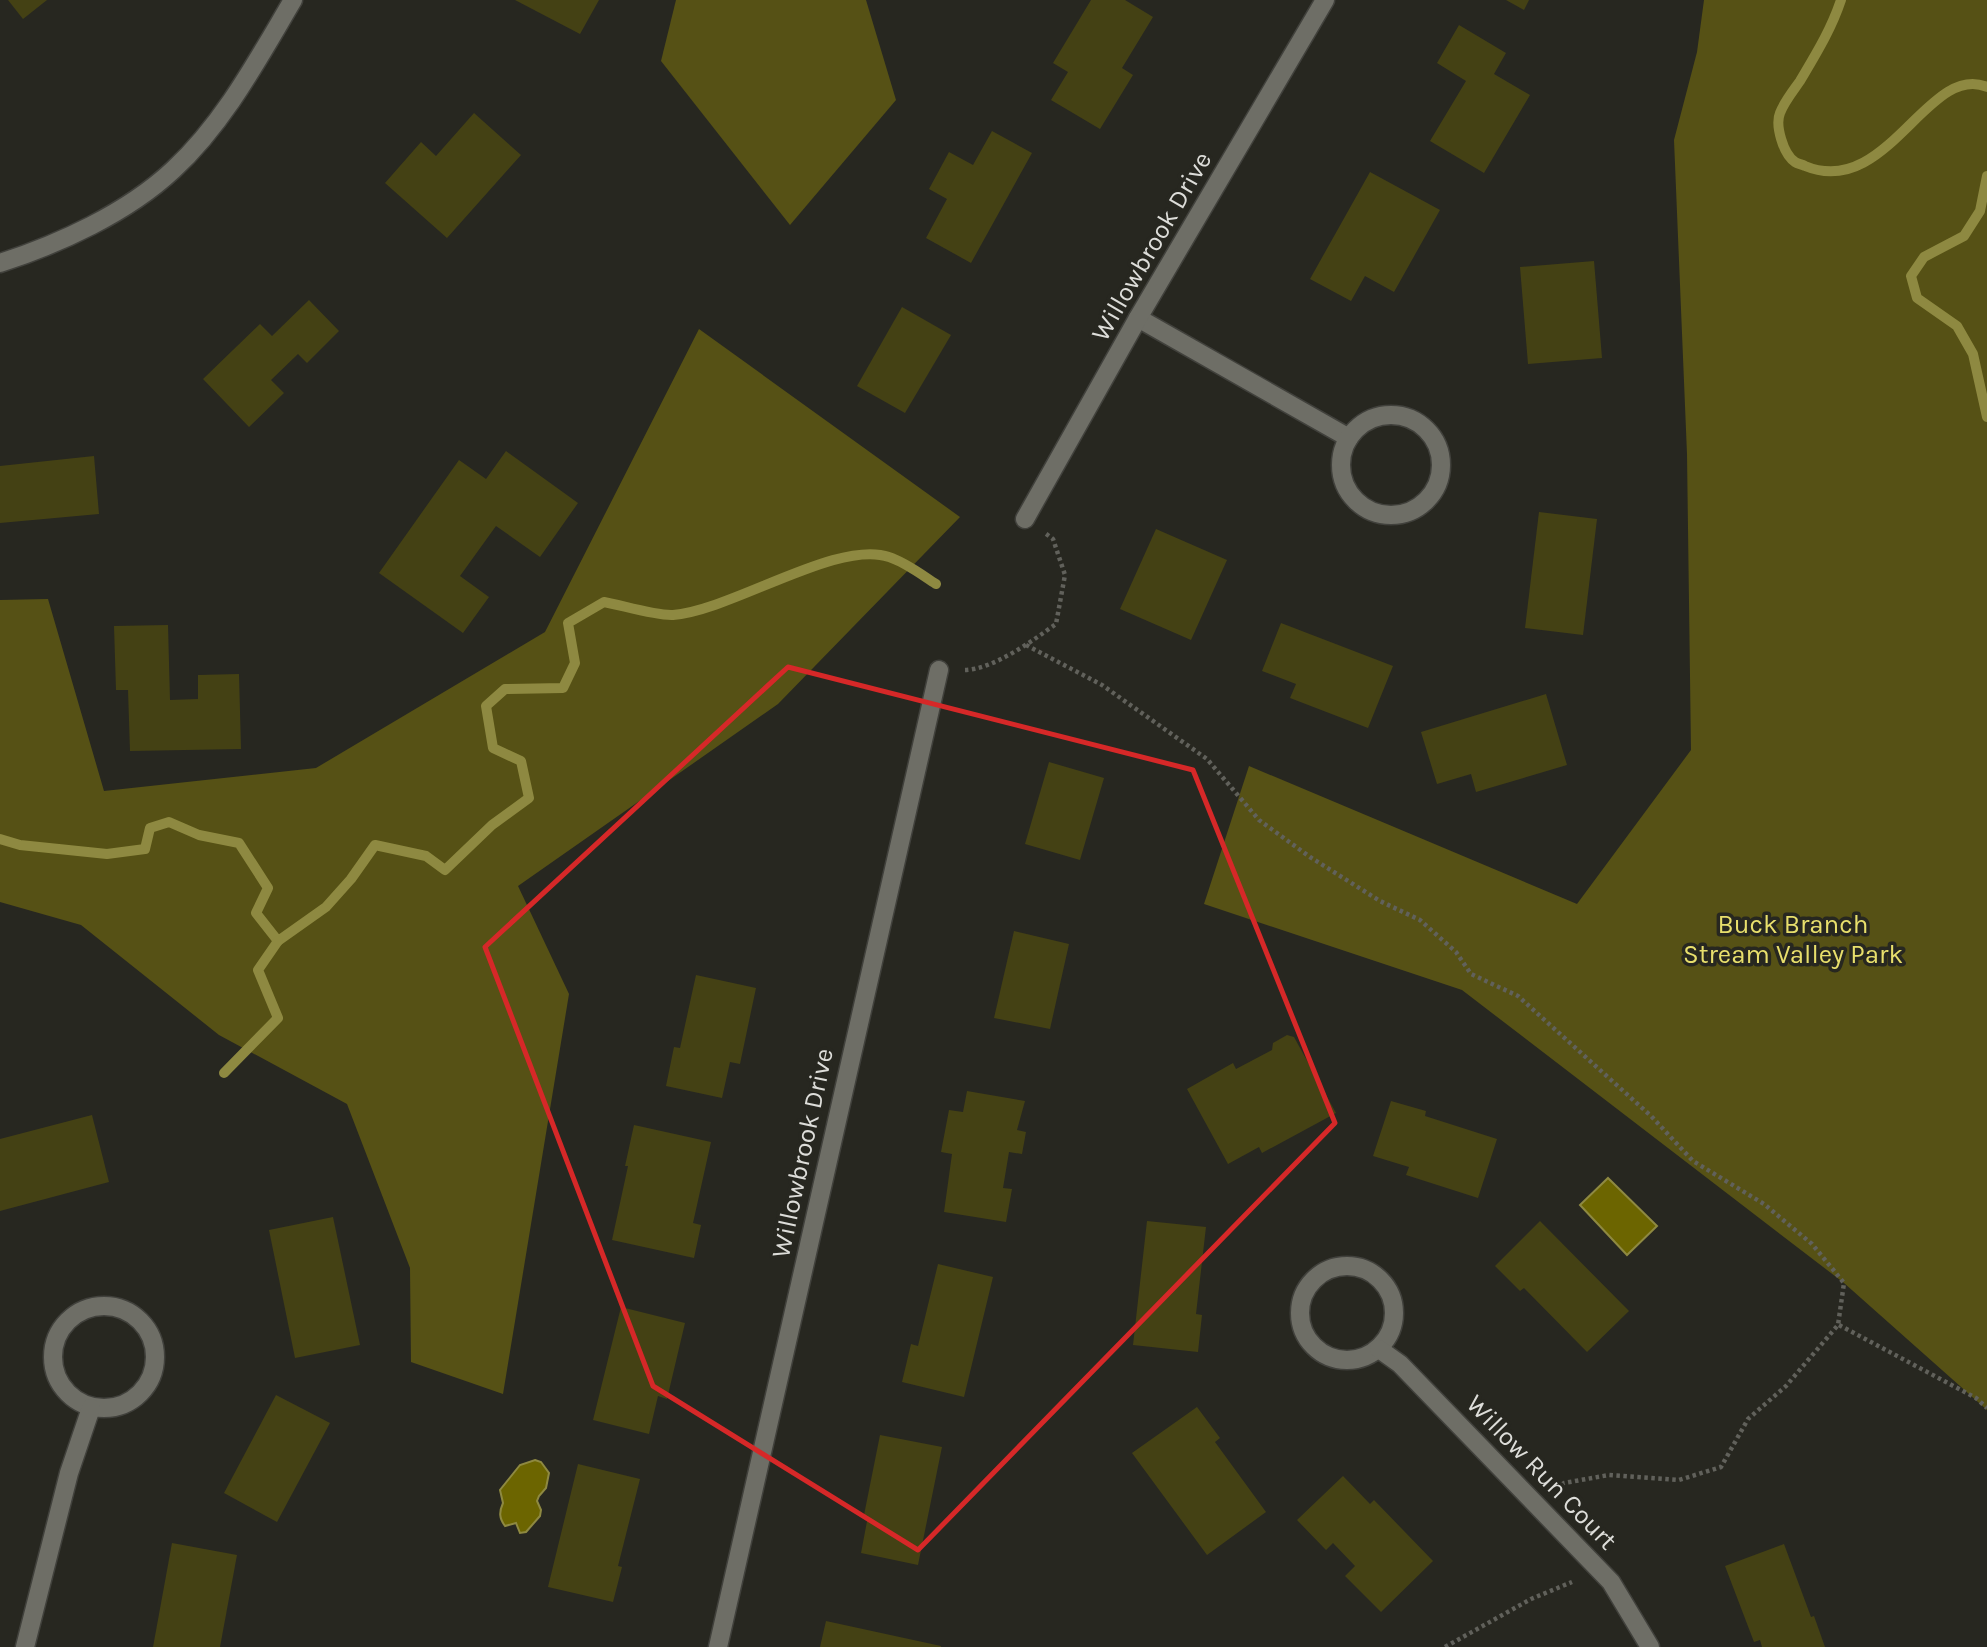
<svg xmlns="http://www.w3.org/2000/svg" width="1987" height="1647" font-family="Karla,sans-serif">
  <rect width="100%" height="100%" fill="#272720"/>
  <g fill="#565115">
    <path d="M676,0H866L896,100L790,225L661,61Z"/>
    <path d="M1704,0H1987V1410L1844,1283L1462,990L1204,904L1249,766L1577,904L1691,750L1687,454L1674,140L1697,52Z"/>
    <path d="M699,329L960,517L778,704L518,886L569,994L503,1394L411,1362L410,1268L347,1104L219,1035L81,925L0,902V600L48,599L104,791L316,768L545,632Z"/>
  </g>
  <g fill="#6c6500" stroke="#8e8941" stroke-width="2">
    <path d="M1608,1178L1657,1226L1627,1255L1580,1205Z"/>
    <path d="M535,1460L541,1462L549,1473L546,1488L539,1496L537,1501L541,1510L540,1516L526,1532L520,1533L516,1523L505,1526C499,1518 499,1512 503,1503L500,1490L520,1465Z"/>
  </g>
  <g fill="none" stroke-linecap="round" stroke-linejoin="round">
    <g stroke="#8e8941" stroke-width="10">
      <path d="M1841,0C1831,30 1816,54 1800,81C1793,91 1784,102 1780,113C1775,125 1783,154 1795,162C1798,164 1801,164 1805,166C1887,200 1928,62 1987,87"/>
      <path d="M1987,176L1980,211L1964,236L1924,257L1911,276L1917,298L1957,326L1973,354L1987,417"/>
      <path d="M0,839L20,845L107,854L145,849L150,828L169,822L199,835L239,843L268,888L256,913L278,941L326,907L351,879L375,845L426,856L445,870L492,825L529,798L521,761L493,748L486,706L505,689L563,688L575,663L568,623L604,602C621,605 656,616 673,615C733,610 838,539 889,557C905,562 922,575 936,584"/>
      <path d="M224,1073L278,1018L258,970L278,941"/>
    </g>
  </g>
  <g fill="#444114">
    <path d="M8,0H47L23,19Z"/>
    <path d="M515,0H599L580,34Z"/>
    <path d="M1091,0H1125L1153,17L1122,68L1133,75L1100,129L1051,100L1068,72L1053,63Z"/>
    <path d="M1506,0H1529L1524,10Z"/>
    <path d="M1459,25L1506,53L1494,74L1530,95L1484,173L1430,141L1466,81L1437,63Z"/>
    <path d="M474,113L521,155L447,238L385,183L421,142L436,156Z"/>
    <path d="M992,131L1032,153L971,263L926,238L947,199L929,189L949,152L973,165Z"/>
    <path d="M1370,172L1440,210L1394,292L1365,276L1351,301L1310,279Z"/>
    <path d="M1594,261L1602,358L1528,364L1520,267Z"/>
    <path d="M309,300L339,331L307,363L298,354L271,380L284,393L249,427L203,379L260,324L272,336Z"/>
    <path d="M902,307L951,335L905,413L857,386Z"/>
    <path d="M506,451L578,503L540,557L496,526L460,576L489,597L463,633L379,573L459,460L486,479Z"/>
    <path d="M94,456L99,514L0,523V466Z"/>
    <path d="M1539,512L1597,519L1583,635L1525,628Z"/>
    <path d="M1156,529L1227,560L1191,640L1120,609Z"/>
    <path d="M1281,623L1393,666L1368,728L1290,698L1296,684L1262,671Z"/>
    <path d="M168,625L170,700L198,699V675L239,674L241,749L130,751L128,690H116L114,626Z"/>
    <path d="M1546,694L1567,765L1476,792L1471,774L1437,784L1421,732Z"/>
    <path d="M1049,762L1104,778L1080,860L1025,844Z"/>
    <path d="M1014,931L1069,944L1050,1029L994,1018Z"/>
    <path d="M696,975L756,988L740,1064L730,1062L722,1098L666,1086L674,1047L680,1048Z"/>
    <path d="M1287,1035L1294,1037L1336,1113L1262,1153L1259,1147L1228,1164L1187,1089L1233,1063L1236,1069L1272,1050L1273,1043Z"/>
    <path d="M967,1091L1025,1101L1017,1130L1026,1132L1022,1154L1009,1152L1003,1188L1012,1189L1006,1222L944,1212L952,1154L941,1152L949,1110L963,1112Z"/>
    <path d="M1391,1101L1426,1111L1425,1116L1497,1139L1478,1198L1406,1175L1409,1167L1373,1156Z"/>
    <path d="M92,1115L109,1182L0,1211V1139Z"/>
    <path d="M634,1125L711,1142L693,1223L701,1225L694,1258L612,1240L628,1166H625Z"/>
    <path d="M333,1217L360,1345L295,1358L269,1230Z"/>
    <path d="M1147,1221L1206,1227L1196,1314L1202,1315L1198,1352L1133,1345Z"/>
    <path d="M1540,1221L1629,1311L1587,1352L1524,1288L1520,1291L1495,1266Z"/>
    <path d="M938,1264L993,1277L964,1397L902,1382L911,1344L918,1346Z"/>
    <path d="M621,1307L685,1323L667,1399L658,1396L649,1434L593,1420Z"/>
    <path d="M276,1395L330,1423L277,1522L224,1493Z"/>
    <path d="M1197,1407L1220,1438L1215,1442L1266,1512L1207,1555L1132,1453Z"/>
    <path d="M880,1435L942,1447L918,1565L861,1553L868,1516L864,1515Z"/>
    <path d="M578,1464L640,1479L618,1566L622,1567L613,1602L548,1587Z"/>
    <path d="M1343,1476L1370,1504L1374,1500L1433,1561L1381,1612L1345,1576L1355,1566L1333,1543L1326,1550L1297,1520Z"/>
    <path d="M172,1543L237,1555L220,1647H153Z"/>
    <path d="M1784,1544L1811,1617L1814,1616L1825,1647H1762L1760,1640L1754,1642L1725,1566Z"/>
    <path d="M826,1621L941,1646V1647H820Z"/>
  </g>
  <g fill="none" stroke-linecap="round" stroke-linejoin="round">
    <g stroke="#41413c" stroke-width="21">
      <g id="street">
        <path d="M0,263C59,244 127,213 173,170C224,123 258,59 293,0"/>
        <path d="M1138,318L1349,438"/>
        <circle cx="1391" cy="465" r="50"/>
        <path d="M1025,519L1138,318L1325,0"/>
        <circle cx="1347" cy="1313" r="47"/>
        <circle cx="104" cy="1357" r="51"/>
        <path d="M1379,1349L1400,1364L1611,1582L1650,1647"/>
        <path d="M25,1647L69,1473L91,1408"/>
        <path d="M718,1647L939,670"/>
      </g>
    </g>
    <g stroke="#61615b" stroke-width="4.5" stroke-dasharray="3.5 3.5" stroke-linecap="butt">
      <path d="M1026,645L1102,685L1207,759L1259,820L1310,857L1380,901L1420,920L1456,952L1471,974L1518,996L1651,1116L1693,1161L1764,1204L1812,1244L1844,1283L1838,1325L1786,1386L1748,1419L1721,1467L1679,1480L1609,1475L1564,1483L1557,1488"/>
      <path d="M965,670C994,669 1032,641 1056,624L1065,575L1053,539L1045,533"/>
      <path d="M1839,1325L1976,1398L1987,1408"/>
      <path d="M1445,1647L1531,1599L1572,1582"/>
    </g>
    <use href="#street" stroke="#6e6e66" stroke-width="18"/>
  </g>
  <path fill="none" stroke="#d62828" stroke-width="5" stroke-linejoin="round" d="M788,667L1193,770L1335,1123L918,1550L653,1386L485,947Z"/>
  <g text-anchor="middle" stroke-width="7" stroke-linejoin="round" paint-order="stroke">
    <g font-size="26" fill="#ddddd9" stroke="#272720">
      <text transform="translate(1151 246) rotate(-60)" y="9">Willowbrook Drive</text>
      <text transform="translate(802 1153) rotate(-78)" y="9">Willowbrook Drive</text>
      <text transform="translate(1542 1472) rotate(46)" y="9">Willow Run Court</text>
    </g>
    <g font-size="26" fill="#e8df6c" stroke="#272720">
      <text x="1793" y="933">Buck Branch<tspan x="1793" dy="30">Stream Valley Park</tspan></text>
    </g>
  </g>
</svg>
